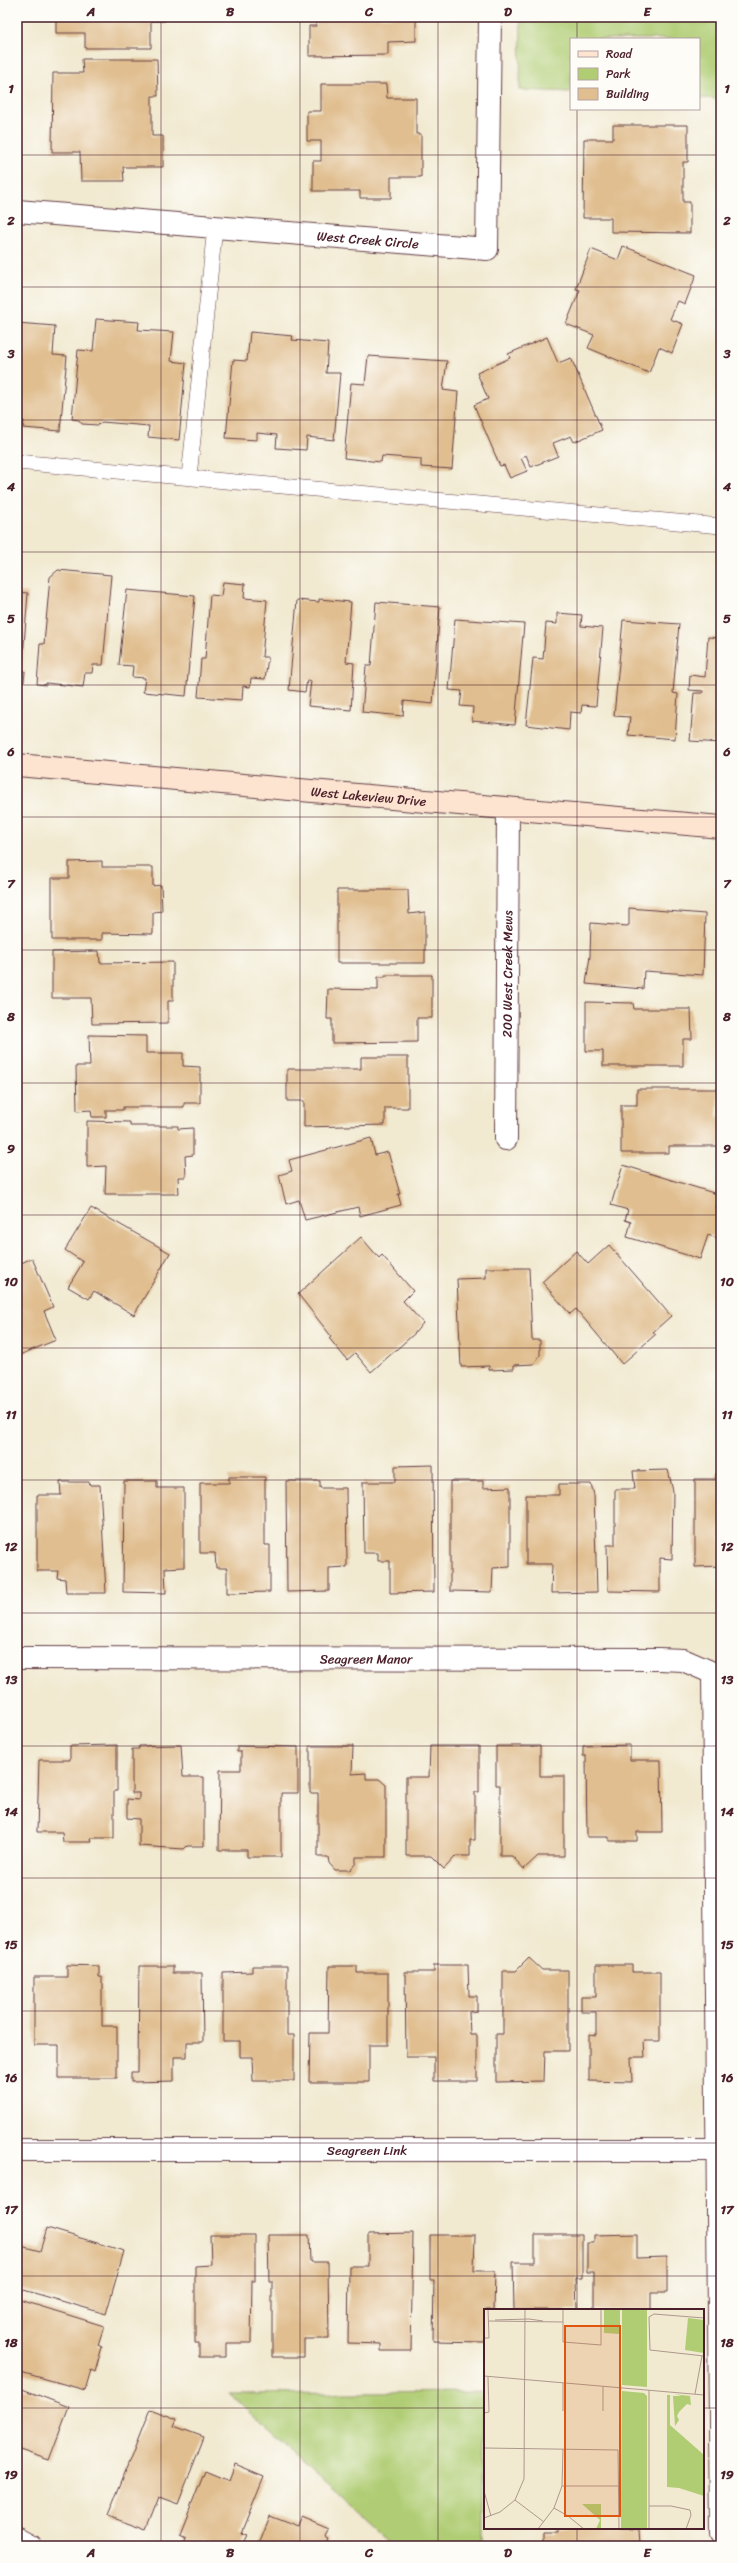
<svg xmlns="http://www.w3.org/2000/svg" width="738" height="2563" font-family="Sriracha,sans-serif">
  <rect width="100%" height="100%" fill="#fdfcf7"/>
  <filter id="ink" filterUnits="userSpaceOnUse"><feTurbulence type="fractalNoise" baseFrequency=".025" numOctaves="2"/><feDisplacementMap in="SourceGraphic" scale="8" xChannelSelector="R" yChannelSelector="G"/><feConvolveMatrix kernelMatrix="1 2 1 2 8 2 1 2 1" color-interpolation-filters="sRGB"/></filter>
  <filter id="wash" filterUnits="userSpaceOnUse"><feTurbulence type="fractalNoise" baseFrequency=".012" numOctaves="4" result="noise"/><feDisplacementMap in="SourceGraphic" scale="16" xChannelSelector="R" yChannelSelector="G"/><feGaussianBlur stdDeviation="0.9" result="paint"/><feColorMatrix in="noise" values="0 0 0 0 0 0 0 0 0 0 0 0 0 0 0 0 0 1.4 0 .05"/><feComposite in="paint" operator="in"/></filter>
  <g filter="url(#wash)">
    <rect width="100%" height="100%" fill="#f1e9d0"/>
    <g fill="#b0cd74" stroke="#7d7650">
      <path d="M521,17H721V99L699,98V39H571V92L520,90Z"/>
      <path d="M483,2392V2546H396L229,2394Z"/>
    </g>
    <g id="blocks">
      <g fill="#e0be8f">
        <path d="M56,17H165V21H151V48H85V33H56Z"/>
        <path d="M316,17H416V41L388,42V55L309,56V26H316Z"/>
        <path d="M82,59H157L158,96H152V136H163V167H123L124,181H81L80,152H52L53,73H83Z"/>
        <path d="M321,84H386L387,98H416V134H421V177H391V198H360V191H313V161H321V141H307V111H321Z"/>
        <path d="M613,125H688V162H683V202H690V233L611,232V218H583L584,139H613Z"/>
        <path d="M623,246L696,275L685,304L678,301L670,319L683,324L672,353L659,347L649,373L588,348L594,335L566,324L580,290L576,289L591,249L618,260Z"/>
        <path d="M96,319L139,322L138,330L174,332L171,361L186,363L179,440L148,437L149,426L102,422L98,425L82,424L79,420L72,419L78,350L93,351Z"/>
        <path d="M17,323L55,326L53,355L67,356L60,431L23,428L24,421H17Z"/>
        <path d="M250,332L293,336L292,340L328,343L326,373H340L334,440L307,437L306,450L276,448L277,435L257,433V440L226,438L233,360L247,361Z"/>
        <path d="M547,337L558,363L571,358L602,430L574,442L571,436L553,443L558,456L531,467L526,455L521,458L527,471L510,478L504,465L500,466L474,405L488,399L477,373L510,358L508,354Z"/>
        <path d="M368,356L447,361L443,390L458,392L452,469L421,467V459L382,456L381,462L344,458L351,383L365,384Z"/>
        <path d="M58,570L111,575L103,665H93L92,673H85L83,687L46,683V685L37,684L40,644H44L50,577Z"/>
        <path d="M223,582L245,584L244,598L267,600L262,657H268L265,679L251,678L250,687L243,686L242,700L198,697L201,659H205L210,595L221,596Z"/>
        <path d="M127,590L195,596L186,696L143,692L145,678L132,677L133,666L119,665Z"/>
        <path d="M17,592L28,593L22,671H25L24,682L17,681Z"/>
        <path d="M319,599L351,602L346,662L354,663L351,710L308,706L311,681L307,680L305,692L289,690L297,600L319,602Z"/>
        <path d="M376,602L440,607L433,704L404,701L403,716L362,712L366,666H371Z"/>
        <path d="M557,613L582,615L581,626L603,628L596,706L582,705L581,713L570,712L569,730L526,725L533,658L543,659L546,623L557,624Z"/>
        <path d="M455,619L524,624L515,725L472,721L473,707L460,706L462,691L449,690Z"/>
        <path d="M623,620L679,624L673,693L678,694L675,739L628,735L630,717L614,716Z"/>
        <path d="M720,625L721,743L690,741L694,693H703V691L689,690L690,675L705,677L708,637L719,638Z"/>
        <path d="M102,861V867H153V886L161,885L162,911L153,912V934L102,933V940H52V878H69V862Z"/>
        <path d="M337,890H408L409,914L425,912V963H337Z"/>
        <path d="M629,908L705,914L703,975L644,971L643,989L586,984L590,956L591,923L627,926L629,925Z"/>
        <path d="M99,951L100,963L173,962V1001H168V1023L92,1024L91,998H52V952Z"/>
        <path d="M385,975H432V1018H417V1042L332,1043V1019H327L328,989L378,990V977H385Z"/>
        <path d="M586,1002L633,1003L634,1009H691L692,1039H683V1066H603V1051H586Z"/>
        <path d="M89,1035L146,1036V1053H183V1066L200,1067V1103H184V1107H123V1110H106V1117H92L91,1110L77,1111L76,1066H90Z"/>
        <path d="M361,1057H408V1108H385V1125L304,1127V1101H287V1069H361Z"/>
        <path d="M637,1089H718L717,1117L721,1116V1146H669V1153H621V1105H637Z"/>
        <path d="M87,1121L130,1122V1126H178V1129L193,1128V1155L185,1156L186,1177H178L179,1194H105L106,1166L87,1167Z"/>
        <path d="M371,1138L375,1155L388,1152L400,1194H398L401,1205L360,1216L358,1207L305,1220L299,1200L286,1204L279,1175L292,1171L289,1160Z"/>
        <path d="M623,1165L720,1195L716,1208L721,1210L720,1239L708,1235L700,1259L627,1237L631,1222L625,1220L628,1210L611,1205Z"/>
        <path d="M91,1208L170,1253L134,1315L94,1291L89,1299L68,1287L83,1262L65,1250Z"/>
        <path d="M361,1237L379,1258L382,1255L413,1291L403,1301L423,1323L414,1334L371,1372L355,1353L347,1360L329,1338L331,1336L298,1294Z"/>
        <path d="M609,1245L671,1316L653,1332L656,1334L622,1364L576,1309L570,1314L542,1282L576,1251L588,1264Z"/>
        <path d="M32,1258L53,1307L44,1311L56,1340L17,1356V1265Z"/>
        <path d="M486,1268H529L532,1340H540V1355L534,1364L514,1365V1369L489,1370V1366L461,1367L457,1279L486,1278Z"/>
        <path d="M433,1465L434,1592L390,1593V1561H378V1553H364L363,1482H395V1466Z"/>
        <path d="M668,1470L673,1491L672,1559L660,1558V1592L608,1591L607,1545H615V1489H635L633,1471Z"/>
        <path d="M716,1473H721V1566L695,1567V1479H716Z"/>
        <path d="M229,1477H265V1545H270V1592L227,1593V1568H216L215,1553H200V1483H229Z"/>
        <path d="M124,1481H157V1488H184V1567L165,1568L166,1593L123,1592Z"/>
        <path d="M286,1481H320V1488H346L347,1567L329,1568V1591L287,1592Z"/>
        <path d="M450,1481H483V1488L510,1487V1567L493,1568L492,1592L450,1591Z"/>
        <path d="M60,1482H89L90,1485H100L106,1593H66L65,1579L57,1578L58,1571H37V1495H61Z"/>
        <path d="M559,1484H591L594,1495L597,1592L551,1593L552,1564H526V1495H559Z"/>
        <path d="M117,1745V1791H114V1838H91L92,1842H63L62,1832H37L39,1760H70V1746Z"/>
        <path d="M181,1745L183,1777H204V1846H187L184,1849L139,1846V1819L127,1818V1799L139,1800V1793H132V1749H139V1746Z"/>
        <path d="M630,1745V1760H661L662,1832H637V1841H609V1837H587L586,1756H583V1746Z"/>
        <path d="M237,1746L298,1747V1793H281V1857H247V1850H219L220,1770H241V1752H237Z"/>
        <path d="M310,1746H353L352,1774L366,1773V1779H379L386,1785V1857H356V1863L350,1870H335L329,1863L328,1857H318V1793H310Z"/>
        <path d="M430,1746H479V1792H475V1840H470V1856H456L444,1869L431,1856H406V1777H429Z"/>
        <path d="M496,1746H540V1776H564V1856H538L524,1869L512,1856H500V1785H496Z"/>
        <path d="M529,1958L542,1970H568V2051H545L544,2081L496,2082V2034H503V1971H516Z"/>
        <path d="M67,1965L99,1966V1977H102V2026H117V2078H59V2045H34V1977H67Z"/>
        <path d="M434,1965H468L469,1996H477V2011L469,2012L470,2035H477V2081H434V2057H406L405,1972H434Z"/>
        <path d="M596,1965H632V1972H660V2041H644L645,2057H631L632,2082L589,2081V2034L596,2035V2012H581V1997H596Z"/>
        <path d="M139,1966H173V1973H202L203,2042H187V2057H174V2081L131,2082V2072H138Z"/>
        <path d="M252,1966H287V2035H294V2081H253L252,2057H240V2041H223V1973L252,1972Z"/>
        <path d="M329,1966H357V1973H388V2045H369V2082H309L310,2033H328Z"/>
        <path d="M47,2228L124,2251L106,2314L17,2288V2245L40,2251Z"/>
        <path d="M413,2233L411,2351H381V2344L348,2343L349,2266H368V2234Z"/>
        <path d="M637,2234V2258L667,2257V2293H651V2310H594V2272H587V2243H594V2235Z"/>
        <path d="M210,2235H255V2281H252L251,2343H226V2357H199V2343H195V2266L211,2265Z"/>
        <path d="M268,2235H309L310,2262H328L329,2339H304V2357H272V2281H269Z"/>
        <path d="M430,2235H475L474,2271H495L494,2310H485V2342L433,2341L434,2280H430Z"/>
        <path d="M535,2235H582V2278H576L577,2310H514L513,2262H535Z"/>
        <path d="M17,2299L104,2326L98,2345L102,2347L95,2372L91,2370L85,2390L17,2371Z"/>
        <path d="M17,2387L69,2407L49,2460L17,2449Z"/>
        <path d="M150,2409L177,2419L174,2426L204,2437L178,2504L159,2497L146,2530L108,2516Z"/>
        <path d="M235,2465L264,2477L241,2534L247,2536L242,2546L183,2545L186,2537L180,2534L205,2471L229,2481Z"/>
        <path d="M270,2516L299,2527L303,2518L329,2529L326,2537L330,2539L327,2546H258Z"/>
        <path d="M557,2528H639L640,2546H543V2533H557Z"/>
      </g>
    </g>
  </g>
  <g filter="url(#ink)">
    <use href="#blocks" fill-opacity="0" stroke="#633d44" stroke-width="1"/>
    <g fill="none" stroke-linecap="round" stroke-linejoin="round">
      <g stroke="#633d44" stroke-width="16">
        <g id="lane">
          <path d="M17,462L721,526"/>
          <path d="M189,477L215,227"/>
        </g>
      </g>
      <g stroke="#633d44" stroke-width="24">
        <g id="street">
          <path id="s1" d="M17,211L487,249L490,17"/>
          <path id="s2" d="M506,1139L508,809"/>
          <path id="s3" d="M17,1658L659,1659L683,1660L713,1673L721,2531"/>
          <path id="s4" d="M17,2150H717"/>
          <path d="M17,2539L30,2546"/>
        </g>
      </g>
      <g stroke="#633d44" stroke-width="24">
        <g id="secondary">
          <path id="s5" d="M17,765L721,827"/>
        </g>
      </g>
      <use href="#lane" stroke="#fff" stroke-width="15"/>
      <use href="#street" stroke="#fff" stroke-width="22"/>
      <use href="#secondary" stroke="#fde4d1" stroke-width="22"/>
    </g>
  </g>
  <path fill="none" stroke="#4a1f2b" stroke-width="1" stroke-opacity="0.55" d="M161,17V2546M300,17V2546M438,17V2546M577,17V39M577,109V2310M17,155H721M17,287H721M17,420H721M17,552H721M17,685H721M17,817H721M17,950H721M17,1083H721M17,1215H721M17,1348H721M17,1480H721M17,1613H721M17,1746H721M17,1878H721M17,2011H721M17,2143H721M17,2276H721M17,2408H485M703,2408H721M577,2528V2546"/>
  <g text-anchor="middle" stroke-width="3" stroke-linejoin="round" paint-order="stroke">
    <g font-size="13" fill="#4a1f2b" stroke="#fdfcf7">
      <text dy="5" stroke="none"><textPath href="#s1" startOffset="352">West Creek Circle</textPath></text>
      <text dy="5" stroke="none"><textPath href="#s5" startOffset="353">West Lakeview Drive</textPath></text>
      <text dy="5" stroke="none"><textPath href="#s2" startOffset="165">200 West Creek Mews</textPath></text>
      <text dy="5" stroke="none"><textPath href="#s3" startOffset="349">Seagreen Manor</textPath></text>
      <text dy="5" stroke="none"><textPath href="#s4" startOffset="350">Seagreen Link</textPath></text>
    </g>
  </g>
  <g transform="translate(484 2309)">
    <rect width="220" height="220" fill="#f1e9d0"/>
    <path d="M120,0H136V25L120,24ZM138,0H163V78L138,76ZM204,9L220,11V44L201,41ZM138,82L160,84L163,87V220H137ZM190,85L206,87L207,96L203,95L195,103L193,107L195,111L191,117L189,87H198ZM183,86H186V116L220,146V187L195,179L183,178ZM98,195H117V220H112L116,211Z" fill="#b0cd74"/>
    <path fill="none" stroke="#ae988e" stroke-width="1" d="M79,0V33L117,36V0M220,9L170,5L165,8L166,41L220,47M11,11L45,10L59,12M5,12L79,13M0,29H5L4,0M0,67L220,86M79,74V102M165,81V220M211,85L218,47M119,102V77M0,104L5,103L4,68M0,139L134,141L135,220M78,177H135M0,182L7,207M31,191L60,213M165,197H187L206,201L207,206L202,220M70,199L84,207L100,220M0,209L16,203L31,191L40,170L41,0M54,220L70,199L78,177L79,140"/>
    <path fill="#e0560e" fill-opacity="0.15" stroke="#e0560e" stroke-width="2" d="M81,17H136V207H81Z"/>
    <rect width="220" height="220" fill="none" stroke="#4a1f2b" stroke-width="2"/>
  </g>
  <rect width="738" height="2563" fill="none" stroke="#fdfcf7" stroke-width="44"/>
  <rect x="570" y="38" width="130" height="72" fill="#fdfcf7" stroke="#b5a4a5"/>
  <rect x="578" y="51" width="20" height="6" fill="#fde4d1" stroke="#b5a4a5"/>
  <text x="606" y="58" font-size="12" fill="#4a1f2b">Road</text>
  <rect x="578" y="68" width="20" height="12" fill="#b0cd74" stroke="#b5a4a5"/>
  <text x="606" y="78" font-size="12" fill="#4a1f2b">Park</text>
  <rect x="578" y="88" width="20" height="12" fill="#e0be8f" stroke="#b5a4a5"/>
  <text x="606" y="98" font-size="12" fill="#4a1f2b">Building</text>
  <rect x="22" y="22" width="694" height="2519" fill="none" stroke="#4a1f2b" stroke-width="1.5"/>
  <g font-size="13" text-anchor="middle" font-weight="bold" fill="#4a1f2b">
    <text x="91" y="16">A</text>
    <text x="230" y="16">B</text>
    <text x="369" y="16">C</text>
    <text x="508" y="16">D</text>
    <text x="647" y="16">E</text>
    <text x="11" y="93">1</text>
    <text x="727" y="93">1</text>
    <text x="11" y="225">2</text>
    <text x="727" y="225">2</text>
    <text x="11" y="358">3</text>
    <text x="727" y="358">3</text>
    <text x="11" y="491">4</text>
    <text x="727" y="491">4</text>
    <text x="11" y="623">5</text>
    <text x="727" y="623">5</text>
    <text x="11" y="756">6</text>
    <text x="727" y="756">6</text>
    <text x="11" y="888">7</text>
    <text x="727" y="888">7</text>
    <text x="11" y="1021">8</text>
    <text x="727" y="1021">8</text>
    <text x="11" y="1153">9</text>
    <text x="727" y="1153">9</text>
    <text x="11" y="1286">10</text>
    <text x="727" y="1286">10</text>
    <text x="11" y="1419">11</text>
    <text x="727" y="1419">11</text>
    <text x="11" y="1551">12</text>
    <text x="727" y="1551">12</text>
    <text x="11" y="1684">13</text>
    <text x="727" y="1684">13</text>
    <text x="11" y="1816">14</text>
    <text x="727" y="1816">14</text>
    <text x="11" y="1949">15</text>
    <text x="727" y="1949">15</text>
    <text x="11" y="2082">16</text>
    <text x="727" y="2082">16</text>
    <text x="11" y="2214">17</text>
    <text x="727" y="2214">17</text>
    <text x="11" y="2347">18</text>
    <text x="727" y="2347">18</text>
    <text x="11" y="2479">19</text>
    <text x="727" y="2479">19</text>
    <text x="91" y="2557">A</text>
    <text x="230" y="2557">B</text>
    <text x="369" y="2557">C</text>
    <text x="508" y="2557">D</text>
    <text x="647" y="2557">E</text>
  </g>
</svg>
